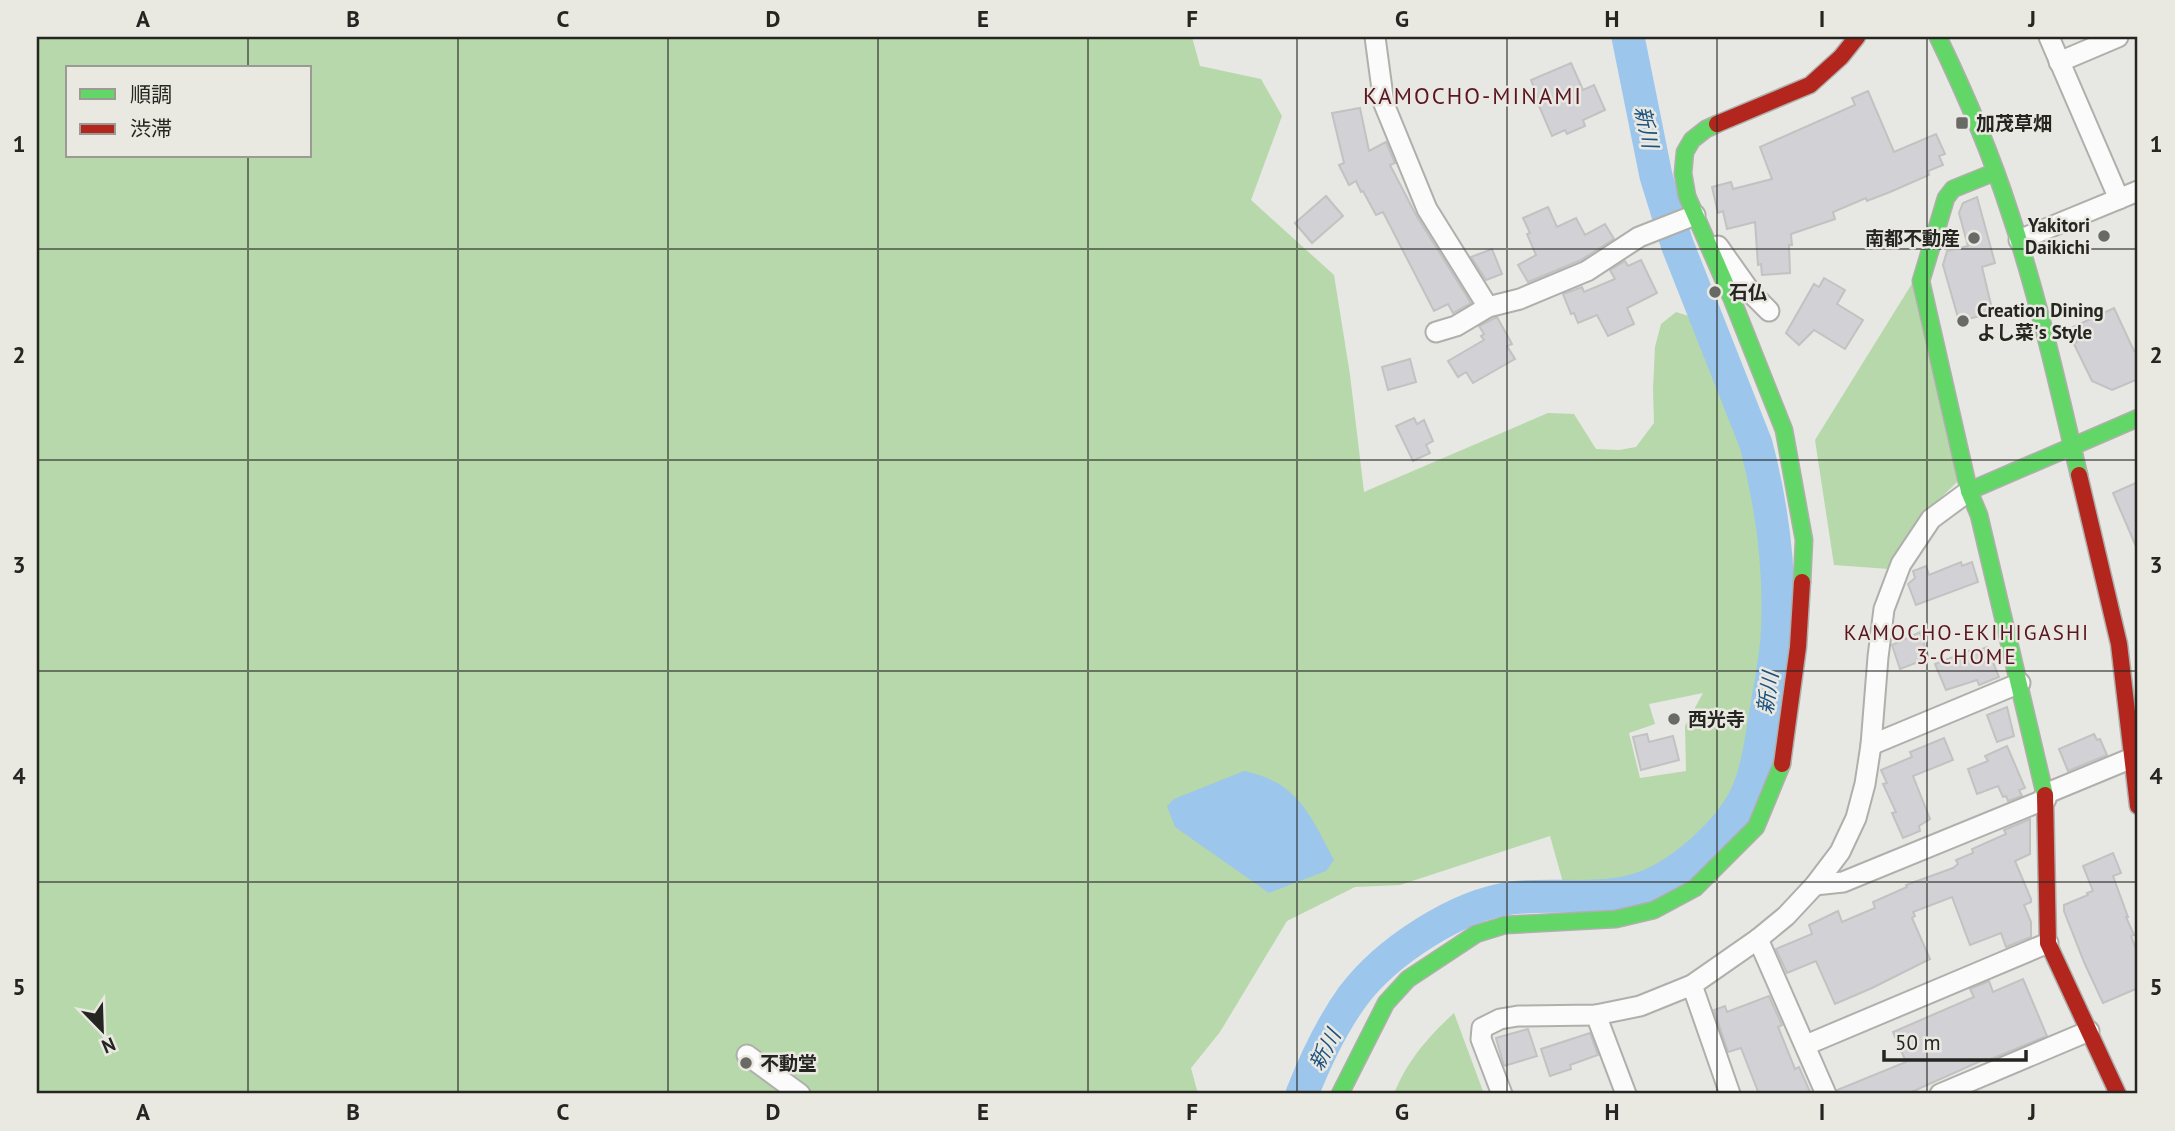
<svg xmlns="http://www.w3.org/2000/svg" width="2175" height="1131" font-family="'PT Sans','Noto Sans JP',sans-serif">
  <rect width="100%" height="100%" fill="#e7e7e3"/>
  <g fill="#b7d8aa" fill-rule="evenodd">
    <path d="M37,37H1192L1200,66L1261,79L1282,116L1251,200L1334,275L1350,375L1364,492L1548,413L1574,414L1596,449L1619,450L1636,447L1654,423L1653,389L1655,347L1661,324L1676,312L1704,321L1757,465L1767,526L1771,603L1763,708L1738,800L1697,842L1627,883L1564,886L1550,836L1400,885L1355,887L1287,921L1220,1032L1191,1068L1198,1094H37ZM68,68H310V156H68ZM1703,693L1685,726L1686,771L1640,778L1629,733L1655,724L1649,704Z"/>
    <path d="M1913,282L1960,479C1927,512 1908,524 1889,569L1834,565L1815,440Z"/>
    <path d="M1454,1013L1484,1094H1394C1406,1062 1429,1036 1454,1013Z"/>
  </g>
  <path fill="#9cc6ec" d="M1244,771C1298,782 1310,815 1334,860L1326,871L1269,893L1175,827L1167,806L1174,799Z"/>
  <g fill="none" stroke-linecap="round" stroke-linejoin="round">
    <path stroke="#9cc6ec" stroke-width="33" d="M1302,1094C1315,1061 1332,1025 1353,996C1386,952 1457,905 1512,898C1557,892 1606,904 1648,886C1683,872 1728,832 1745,798C1758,771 1761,741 1766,711C1770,687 1775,662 1777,638C1781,574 1772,505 1756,444L1677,244L1656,176L1628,37"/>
  </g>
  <g fill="#d2d1d6" stroke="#c2c2c2" stroke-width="2">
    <path d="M1571,63L1583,90L1594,85L1605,110L1583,120L1585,126L1567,134L1565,130L1552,136L1536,99L1538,98L1531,80Z"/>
    <path d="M1868,91L1894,152L1936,134L1945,154L1939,156L1943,165L1928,171L1929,175L1890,192L1867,201L1866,198L1833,212L1835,219L1791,234L1792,245H1789L1790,273L1762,275L1761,264L1758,265L1755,222L1727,229L1723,211L1718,213L1712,187L1731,182L1733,189L1772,179L1760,147L1855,105L1852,98Z"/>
    <path d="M1360,108L1369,151L1386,142L1395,163L1390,165L1416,215L1471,303L1453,313L1448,304L1434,311L1383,212L1376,215L1363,191L1361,192L1356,181L1349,185L1339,165L1344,163L1332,113Z"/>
    <path d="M1326,196L1343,216L1312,243L1295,223Z"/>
    <path d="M1977,197L1995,263L1982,267L1993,313L1959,321L1943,265L1947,251L1968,246L1959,213L1963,203Z"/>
    <path d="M1548,207L1557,227L1576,218L1585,235L1605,224L1614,239L1581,260L1528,282L1518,265L1536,255L1527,234L1530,233L1523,218Z"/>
    <path d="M1492,249L1502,274L1486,280L1471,257Z"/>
    <path d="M1641,260L1657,293L1627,308L1634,324L1608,336L1597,315L1578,323L1574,313L1571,314L1563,294L1582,287L1584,292L1615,279L1610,270L1625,261L1628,266Z"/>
    <path d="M1824,278L1845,290L1837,304L1863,320L1845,349L1814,330L1799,345L1786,333L1814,284L1819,287Z"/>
    <path d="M2114,308L2134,351L2138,349V379L2112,390L2092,381L2074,344L2077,342L2071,328Z"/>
    <path d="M1497,317L1512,344L1507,346L1515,359L1473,383L1466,372L1458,377L1448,361L1484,340L1481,336L1484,334L1479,326Z"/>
    <path d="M1410,359L1416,382L1388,390L1382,367Z"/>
    <path d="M1414,418L1417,424L1424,420L1433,441L1426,445L1430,453L1413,461L1396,426Z"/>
    <path d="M2138,482V551L2113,493Z"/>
    <path d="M1961,562L1962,566L1972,562L1978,582L1916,605L1908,584L1915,578L1913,571L1926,566L1929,575Z"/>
    <path d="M1920,632L1929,658L1900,669L1892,645Z"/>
    <path d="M1987,647L1999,677L1979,685L1977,680L1946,690L1935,664L1976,648L1977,651Z"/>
    <path d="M2007,707L2014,736L1997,742L1987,715Z"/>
    <path d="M1647,734L1649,742L1673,736L1679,760L1641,770L1633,737Z"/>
    <path d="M2094,734L2097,740L2100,739L2107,755L2068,771L2059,749Z"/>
    <path d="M1944,738L1953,760L1913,776L1930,819L1919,826L1920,831L1903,838L1892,813L1896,812L1883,784L1887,783L1881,770L1912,757L1910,752Z"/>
    <path d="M2007,746L2025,788L2019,790L2022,796L2008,801L2006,796L2003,797L1998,786L1977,794L1968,769L1988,761L1985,756Z"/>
    <path d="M2030,819V854L2015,861L2031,899V902L2024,905L2031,922V937L2006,947L2001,933L1970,945L1952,897L1913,912L1915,916L1912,918L1930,959L1872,988L1835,1004L1816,961L1787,973L1776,949L1812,934L1809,925L1838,911L1842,922L1875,908L1873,902L1907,887L1906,885L1953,868L1958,864L1956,860L1973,853L1972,849L2006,834L2004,830Z"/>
    <path d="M2113,853L2121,873L2113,876L2128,917H2126L2134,935L2131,936L2138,955V988L2103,1003L2084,962L2064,911V905L2088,895L2087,893L2093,891L2083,866Z"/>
    <path d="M2023,979L2047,1036L1986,1061L1985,1059L1907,1094H1838L1837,1090L1906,1062L1893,1032L1974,997L1970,989L1989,981L1993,992Z"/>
    <path d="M1769,996L1782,1025L1778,1027L1795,1069L1799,1067L1811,1094H1759L1741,1048L1728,1052L1714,1010L1725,1006L1727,1012Z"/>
    <path d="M1528,1029L1537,1056L1504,1066L1496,1038Z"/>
    <path d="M1590,1033L1598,1055L1570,1065L1571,1069L1550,1076L1541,1049Z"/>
  </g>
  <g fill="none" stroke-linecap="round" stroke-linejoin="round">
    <g stroke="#afafac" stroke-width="23">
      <g id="street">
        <path d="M1375,37L1384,104L1427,209L1488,307"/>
        <path d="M2049,37L2119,199"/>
        <path d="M2059,62L2118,37"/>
        <path d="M2019,240L2138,191"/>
        <path d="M1718,246L1752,294L1769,311"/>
        <path d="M1436,332L1456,326L1488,307L1520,299L1587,271L1639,237L1695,215"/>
        <path d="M1871,745L2020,683"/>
        <path d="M2045,794L2132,758"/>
        <path d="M1815,885L1843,882L2046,799"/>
        <path d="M1758,939L1826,1094"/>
        <path d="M1692,985L1730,1094"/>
        <path d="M1596,1015L1626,1094"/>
        <path d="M1806,1045L2048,943"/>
        <path d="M747,1055L800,1094"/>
        <path d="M1502,1094L1481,1039L1482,1028L1500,1019L1518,1016L1596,1015L1640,1006L1692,985L1758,939L1786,916L1815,885L1840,852L1856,818L1865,784L1871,745L1878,657L1884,609L1901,564L1931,519L1969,491"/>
        <path d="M1940,1094L2089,1031"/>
      </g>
    </g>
    <g stroke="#afafac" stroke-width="19">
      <g id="fast">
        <path d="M1938,37C1965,93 1990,151 2009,210C2038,296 2058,386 2079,475"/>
        <path d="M1717,124L1706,129L1692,140L1685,152L1683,173L1687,196L1732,299L1784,430L1804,540L1802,582"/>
        <path d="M1995,172L1953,189L1946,198L1921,281L1969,491L1979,515L2045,795"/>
        <path d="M1969,491L2138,418"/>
        <path d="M1340,1094L1386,1003L1408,979L1476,934L1505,925L1616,919L1654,910L1695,888L1756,827L1782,764"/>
      </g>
    </g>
    <g stroke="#afafac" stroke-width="19">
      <g id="jam">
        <path d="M1717,124L1810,85L1841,57L1857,37"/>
        <path d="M2079,475L2119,644L2138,806"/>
        <path d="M1782,764L1798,647L1802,582"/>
        <path d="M2045,795L2048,943L2118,1094"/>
      </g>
    </g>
    <use href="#street" stroke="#fbfbfb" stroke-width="19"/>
    <use href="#fast" stroke="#63d668" stroke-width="16"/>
    <use href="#jam" stroke="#b3261e" stroke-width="16"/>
  </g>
  <path fill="none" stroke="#252522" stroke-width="2" stroke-opacity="0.55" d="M248,37V68M458,37V1094M668,37V1094M878,37V1094M1088,37V1094M1297,37V1094M1507,37V1094M1717,37V1094M1927,37V1094M248,156V1094M37,249H2138M37,460H2138M37,671H2138M37,882H2138"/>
  <g fill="#696966" stroke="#e9e8e1" stroke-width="2.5">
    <rect x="1955" y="116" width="14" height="14" rx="3.5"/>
    <circle cx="2104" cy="236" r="7"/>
    <circle cx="1974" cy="238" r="7"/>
    <circle cx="1715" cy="292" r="7"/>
    <circle cx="1963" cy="321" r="7"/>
    <circle cx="1674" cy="719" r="7"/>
    <circle cx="746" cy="1063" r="7"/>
  </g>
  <g text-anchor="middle" stroke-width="5" stroke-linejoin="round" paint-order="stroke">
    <g font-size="19" font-weight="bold" fill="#252522" stroke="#e9e8e1" text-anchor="start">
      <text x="1976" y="130">加茂草畑</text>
      <text x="2090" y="232" text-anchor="end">Yakitori<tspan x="2090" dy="22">Daikichi</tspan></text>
      <text x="1960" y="245" text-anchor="end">南都不動産</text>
      <text x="1729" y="299">石仏</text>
      <text x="1977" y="317">Creation Dining<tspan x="1977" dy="22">よし菜's Style</tspan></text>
      <text x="1688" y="726">西光寺</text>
      <text x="760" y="1070">不動堂</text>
    </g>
    <g font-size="21" font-style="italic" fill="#1c5280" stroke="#e9e8e1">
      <text transform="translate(1646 127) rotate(78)" y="7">新川</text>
      <text transform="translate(1768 693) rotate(-82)" y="7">新川</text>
      <text transform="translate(1325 1050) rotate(-62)" y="7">新川</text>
    </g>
    <g font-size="21" letter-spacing="2" fill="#5a1523" stroke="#e9e8e1">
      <text x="1967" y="640">KAMOCHO-EKIHIGASHI<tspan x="1967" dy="24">3-CHOME</tspan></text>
    </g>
    <g font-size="23" letter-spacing="2" fill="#5a1523" stroke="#e9e8e1">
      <text x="1473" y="104">KAMOCHO-MINAMI</text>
    </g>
  </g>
  <rect width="2175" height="1131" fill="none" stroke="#e9e8e1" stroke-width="77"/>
  <rect x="66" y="66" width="245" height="91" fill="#e9e8e1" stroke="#9b9a95" stroke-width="2"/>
  <rect x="80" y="89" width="35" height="10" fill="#63d668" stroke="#9b9a95" stroke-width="2"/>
  <text x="130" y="102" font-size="21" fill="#252522">順調</text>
  <rect x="80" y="124" width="35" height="10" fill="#b3261e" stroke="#9b9a95" stroke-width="2"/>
  <text x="130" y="136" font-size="21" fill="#252522">渋滞</text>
  <g transform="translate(102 1030) rotate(157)" stroke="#e9e8e1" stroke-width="5" paint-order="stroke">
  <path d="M0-5L12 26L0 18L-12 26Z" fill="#252522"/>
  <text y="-10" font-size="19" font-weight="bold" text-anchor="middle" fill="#252522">N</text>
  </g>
  <path d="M1884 1050v10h142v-10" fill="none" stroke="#252522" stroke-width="3.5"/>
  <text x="1895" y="1050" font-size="21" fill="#252522" stroke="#e9e8e1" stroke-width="5" paint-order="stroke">50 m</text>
  <rect x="38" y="38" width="2098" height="1054" fill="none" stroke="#252522" stroke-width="2.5"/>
  <g font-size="23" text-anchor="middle" font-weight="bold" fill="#252522">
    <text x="143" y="27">A</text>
    <text x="353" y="27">B</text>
    <text x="563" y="27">C</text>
    <text x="773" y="27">D</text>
    <text x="983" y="27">E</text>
    <text x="1192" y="27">F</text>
    <text x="1402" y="27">G</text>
    <text x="1612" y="27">H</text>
    <text x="1822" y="27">I</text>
    <text x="2032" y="27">J</text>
    <text x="19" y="152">1</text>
    <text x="2156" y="152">1</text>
    <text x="19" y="363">2</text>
    <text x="2156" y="363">2</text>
    <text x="19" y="573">3</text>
    <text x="2156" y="573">3</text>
    <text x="19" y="784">4</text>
    <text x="2156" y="784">4</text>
    <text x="19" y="995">5</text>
    <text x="2156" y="995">5</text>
    <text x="143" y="1120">A</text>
    <text x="353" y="1120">B</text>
    <text x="563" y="1120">C</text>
    <text x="773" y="1120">D</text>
    <text x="983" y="1120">E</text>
    <text x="1192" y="1120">F</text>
    <text x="1402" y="1120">G</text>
    <text x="1612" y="1120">H</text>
    <text x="1822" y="1120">I</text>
    <text x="2032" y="1120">J</text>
  </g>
</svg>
